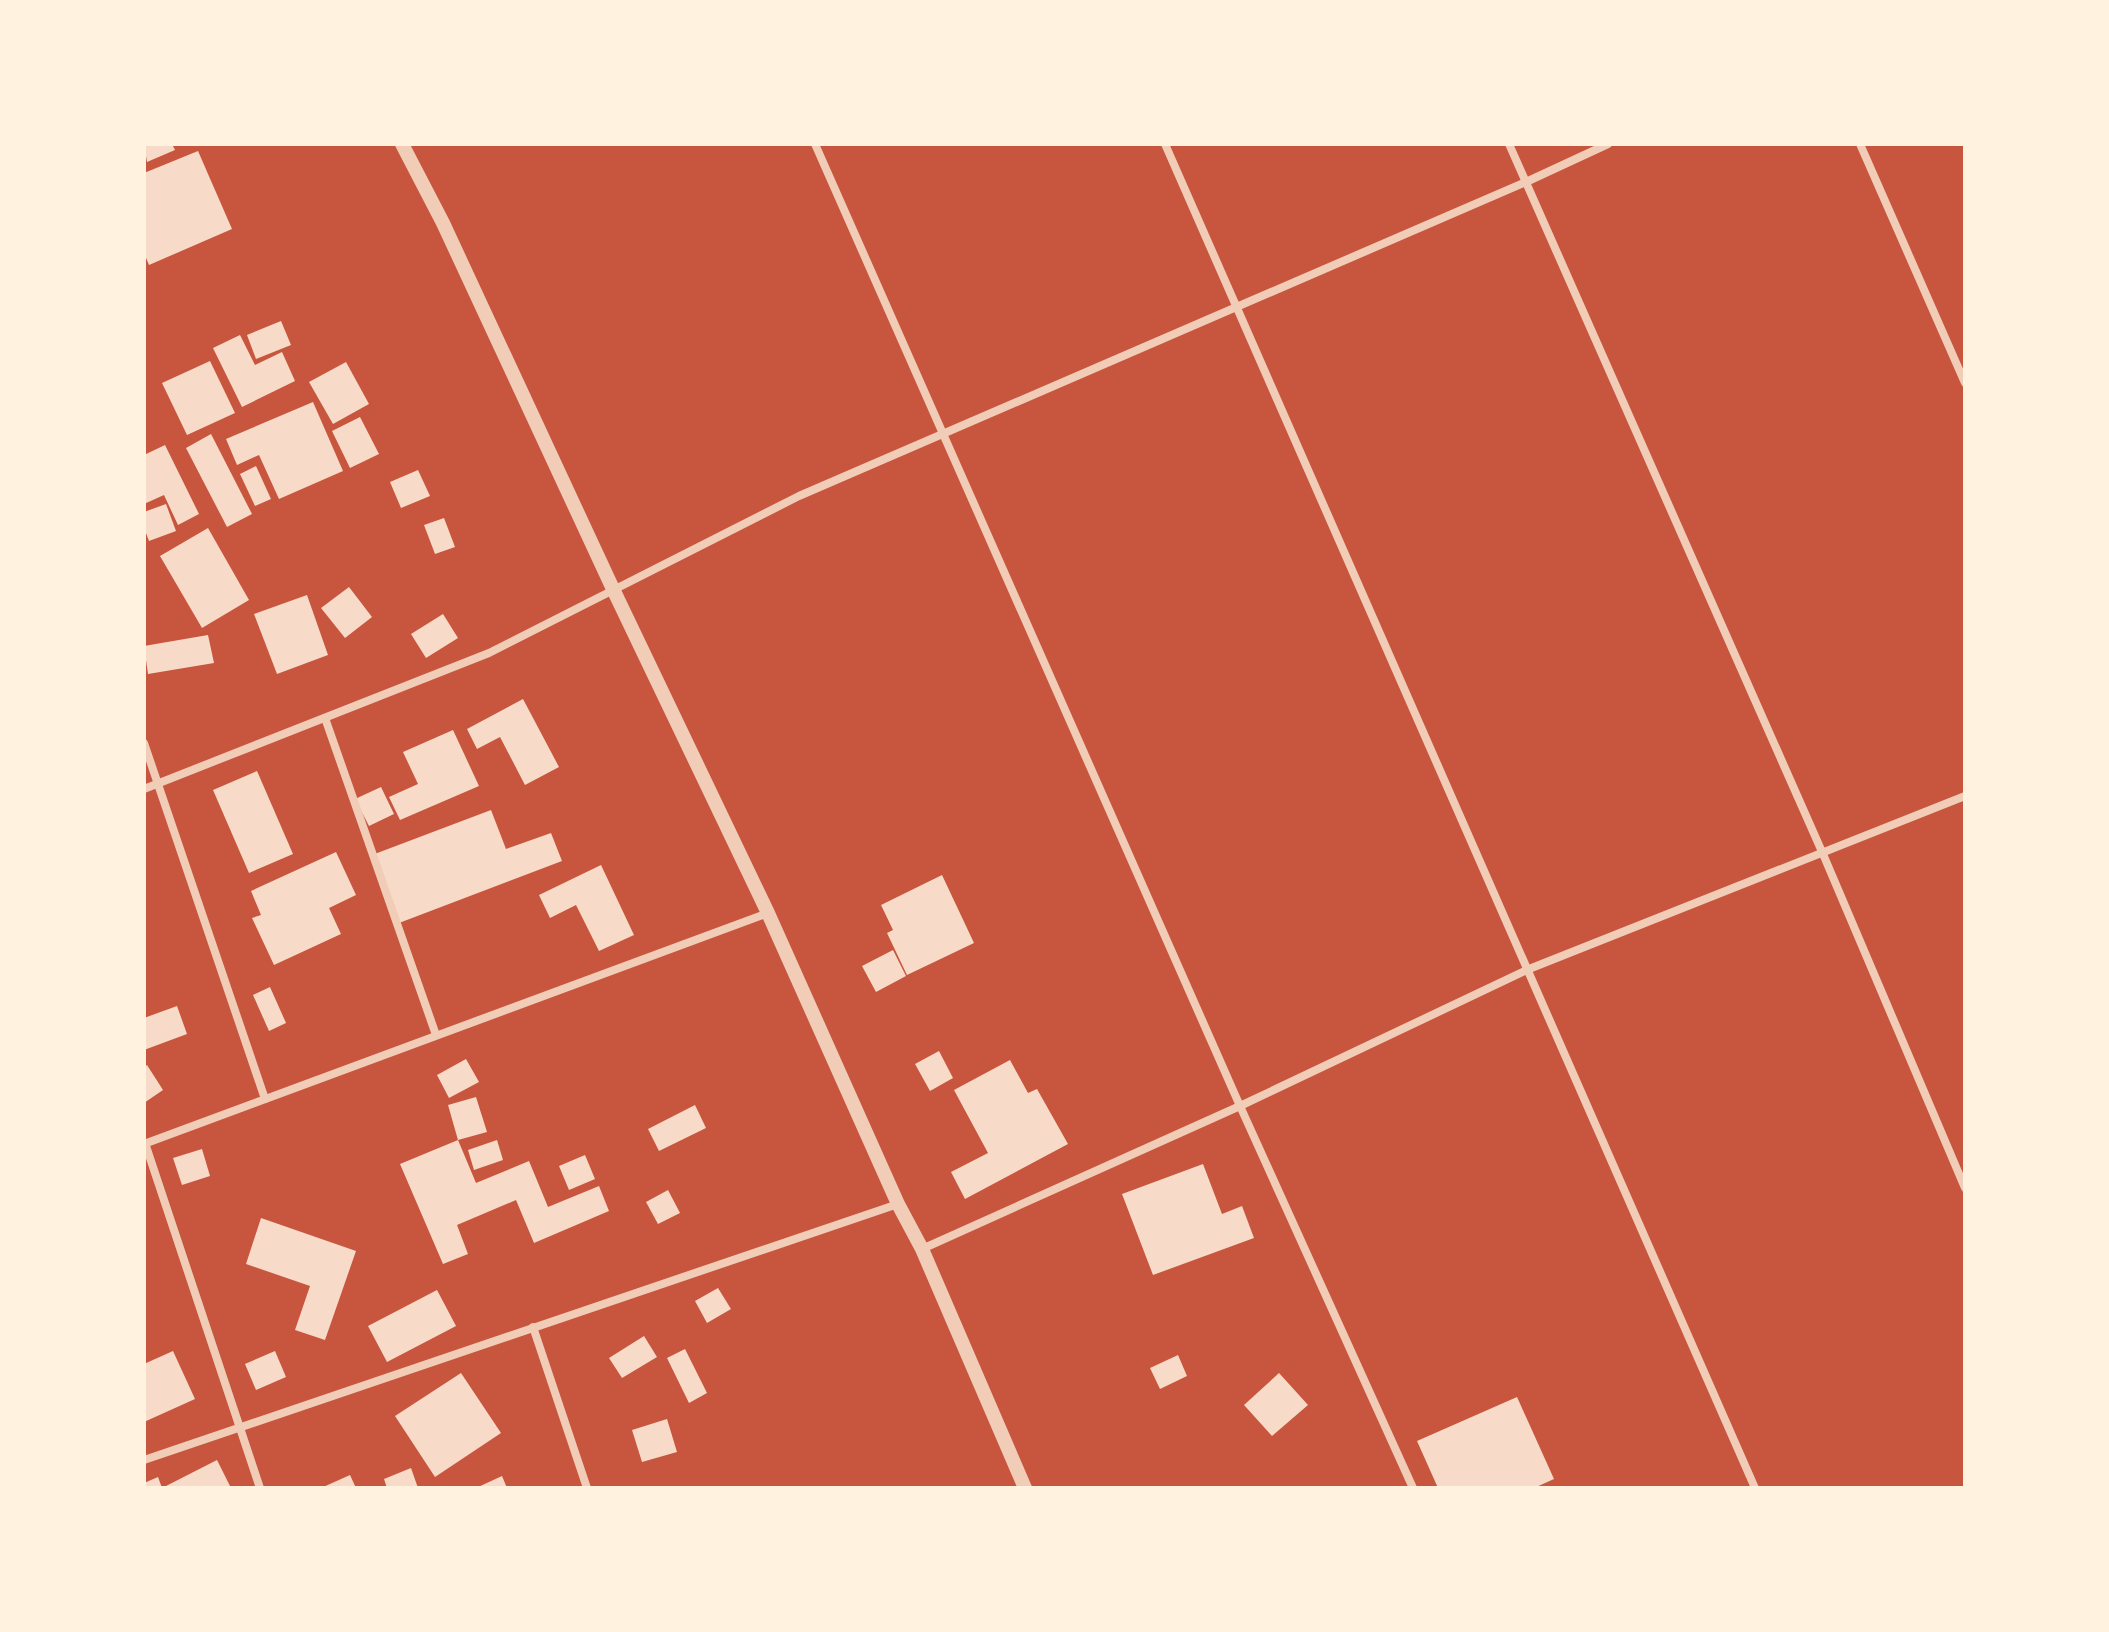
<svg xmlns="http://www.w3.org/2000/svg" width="2109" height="1632" font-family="'DM Sans',sans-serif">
  <rect width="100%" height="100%" fill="#c8553d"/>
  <g fill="#f7dbc8">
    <path d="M144,144H172L175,150L147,162Z"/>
    <path d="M198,151L232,229L149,265L144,253V173Z"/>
    <path d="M281,321L291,345L256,359L247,335Z"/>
    <path d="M240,335L255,365L282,352L295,381L242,407L213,348Z"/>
    <path d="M210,361L235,413L187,435L162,383Z"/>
    <path d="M346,362L369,404L333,424L309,382Z"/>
    <path d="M313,402L343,471L279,499L259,455L237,465L226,439Z"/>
    <path d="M360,417L379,454L350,468L332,431Z"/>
    <path d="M211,434L252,514L227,527L186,448Z"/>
    <path d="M165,445L199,514L178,525L164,495L144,504V455Z"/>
    <path d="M256,466L271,499L255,506L240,474Z"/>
    <path d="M418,470L430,496L401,508L390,482Z"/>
    <path d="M166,504L176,531L149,541L144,528V512Z"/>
    <path d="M444,518L455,547L435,554L424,525Z"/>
    <path d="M208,528L249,600L202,628L160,556Z"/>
    <path d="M349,587L372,617L345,638L321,608Z"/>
    <path d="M307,595L328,655L277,674L254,614Z"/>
    <path d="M443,614L458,638L426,658L411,634Z"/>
    <path d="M208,635L214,663L148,674L144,646Z"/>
    <path d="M523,699L559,767L525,785L500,737L477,749L467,729Z"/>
    <path d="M453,730L479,786L400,820L389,797L418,784L403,752Z"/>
    <path d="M257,771L293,854L249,873L213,790Z"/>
    <path d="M381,787L394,814L369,826L355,799Z"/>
    <path d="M491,810L506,849L551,833L562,861L399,923L372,855Z"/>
    <path d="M336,852L356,895L329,908L341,934L274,965L252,918L261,915L251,891Z"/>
    <path d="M601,865L634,935L599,951L576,905L550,918L539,895Z"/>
    <path d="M942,875L974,943L907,975L887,933L893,930L881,905Z"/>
    <path d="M893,950L906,976L876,992L862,966Z"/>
    <path d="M270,987L286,1023L269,1031L253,995Z"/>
    <path d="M177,1006L187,1034L144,1050V1018Z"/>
    <path d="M939,1051L953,1078L930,1091L915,1064Z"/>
    <path d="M466,1059L479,1082L449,1098L437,1075Z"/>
    <path d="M1010,1060L1028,1093L1037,1089L1068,1144L965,1199L951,1172L988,1153L954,1090Z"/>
    <path d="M147,1065L163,1090L144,1103V1067Z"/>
    <path d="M476,1097L487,1132L458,1140L448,1105Z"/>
    <path d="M695,1105L706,1128L659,1151L648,1129Z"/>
    <path d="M458,1140L476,1183L529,1161L548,1207L599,1186L609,1211L534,1243L516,1200L457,1225L468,1254L443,1264L400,1164Z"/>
    <path d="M497,1140L503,1160L474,1170L468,1150Z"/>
    <path d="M202,1149L210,1176L182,1185L173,1158Z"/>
    <path d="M585,1155L595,1179L569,1190L559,1166Z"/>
    <path d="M1203,1164L1222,1214L1242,1206L1254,1238L1153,1275L1122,1194Z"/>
    <path d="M668,1190L680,1213L658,1224L646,1202Z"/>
    <path d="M261,1218L356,1251L325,1340L295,1330L310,1286L246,1264Z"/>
    <path d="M718,1288L731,1309L707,1323L695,1301Z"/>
    <path d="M437,1290L456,1326L387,1362L368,1326Z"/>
    <path d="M644,1336L657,1357L622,1378L609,1358Z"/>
    <path d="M685,1349L707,1393L689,1403L667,1358Z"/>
    <path d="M173,1351L195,1399L144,1422V1364Z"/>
    <path d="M275,1351L286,1377L256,1390L245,1364Z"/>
    <path d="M1178,1355L1187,1376L1160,1389L1150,1368Z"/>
    <path d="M461,1373L501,1433L435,1477L395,1416Z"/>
    <path d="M1279,1373L1308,1405L1272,1436L1244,1405Z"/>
    <path d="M1517,1397L1554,1479L1534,1488H1438L1417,1441Z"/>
    <path d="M667,1419L677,1452L642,1462L632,1430Z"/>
    <path d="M217,1460L231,1488H167L166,1486Z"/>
    <path d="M411,1468L418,1488H387L384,1479Z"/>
    <path d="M350,1475L356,1488H321Z"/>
    <path d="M502,1476L507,1488H476Z"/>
    <path d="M158,1477L162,1488H144V1483Z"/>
  </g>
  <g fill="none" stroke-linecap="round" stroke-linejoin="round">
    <g stroke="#f1ccb7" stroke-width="8">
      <path d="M815,144L1240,1106L1413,1488"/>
      <path d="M1165,144L1755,1488"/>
      <path d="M1509,144L1823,854L1965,1188"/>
      <path d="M1860,144L1965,383"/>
      <path d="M325,718L436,1035"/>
      <path d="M144,743L265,1099"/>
      <path d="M144,789L489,653L799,496L1526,182L1608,144"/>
      <path d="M145,1143L260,1488"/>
      <path d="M144,1144L768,913"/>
      <path d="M922,1249L1240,1106L1529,969L1965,796"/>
      <path d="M533,1327L587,1488"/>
      <path d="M144,1460L898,1204"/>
    </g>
    <path stroke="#f1ccb7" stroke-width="14" d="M402,144L443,223L613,589L768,913L898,1204L922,1249L1025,1488"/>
  </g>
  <rect width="2109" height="1632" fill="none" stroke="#fff3e0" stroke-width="292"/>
</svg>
